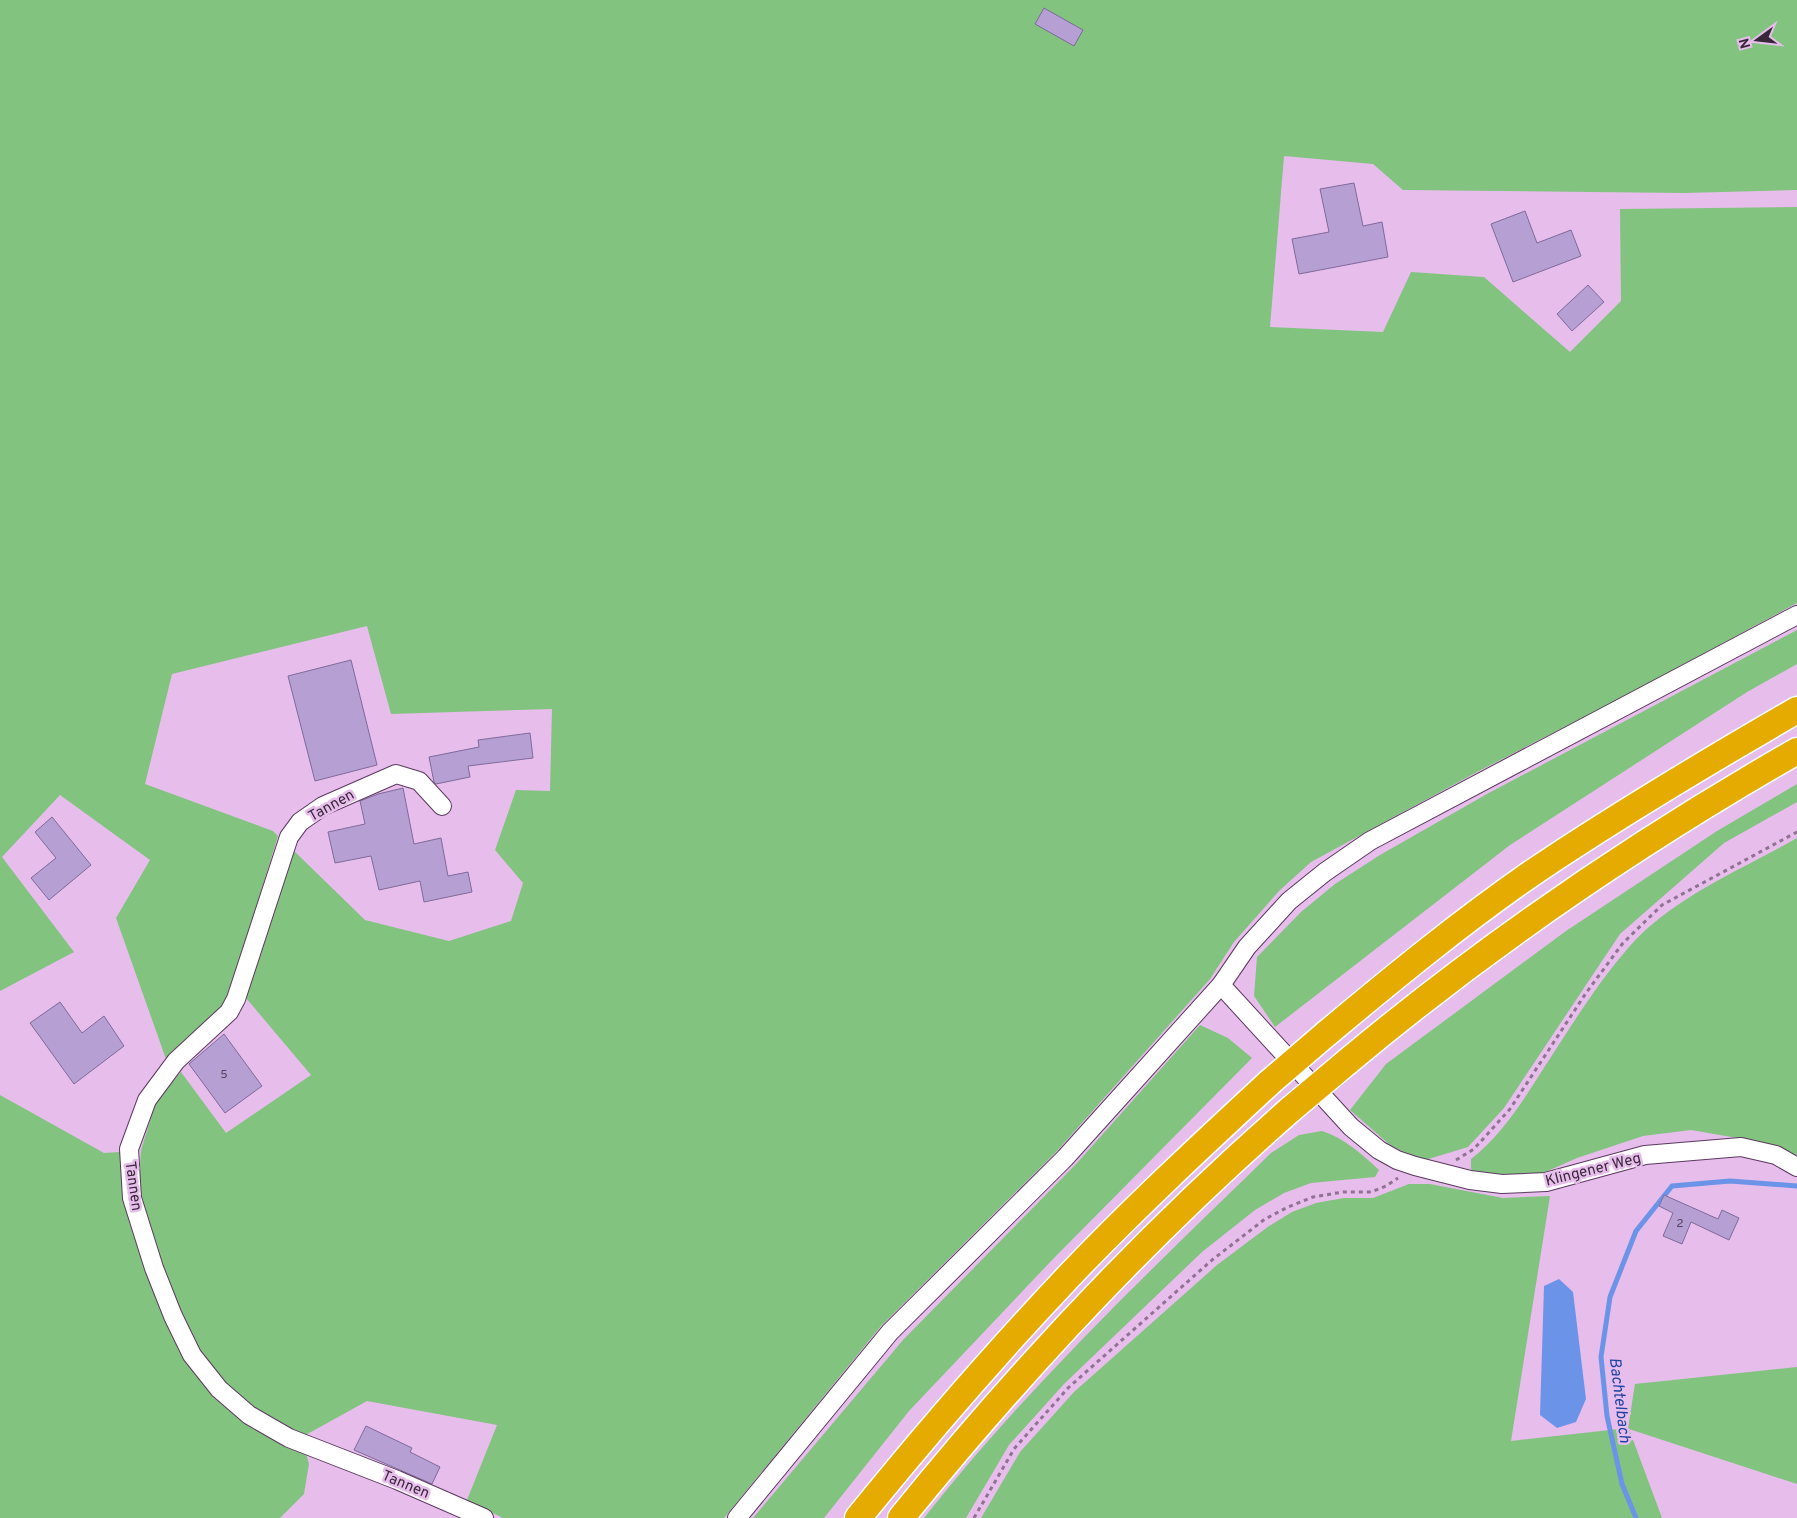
<svg xmlns="http://www.w3.org/2000/svg" width="1797" height="1518" font-family="Overpass,sans-serif">
  <rect width="100%" height="100%" fill="#e7bdeb"/>
  <g fill="#82c380">
    <path d="M0,0H1797V190L1684,193L1403,190L1373,164L1284,156L1270,327L1383,332L1411,272L1484,277L1570,352L1621,301L1620,209L1797,207V603L1625,696L1477,772L1311,862L1279,891L1234,942L1210,979L1056,1152L881,1326L724,1518H503L467,1500L497,1425L367,1401L302,1437L254,1411L223,1385L197,1352L178,1314L138,1196L141,1150L156,1102L181,1072L226,1133L311,1075L246,998L292,849L365,920L449,941L511,921L523,883L495,850L516,790L550,791L552,709L391,714L367,626L172,674L145,784L273,831L278,836L233,982L223,1005L166,1059L116,918L150,860L60,795L2,857L74,952L0,991Z"/>
    <path d="M1797,630V664L1747,692L1510,845L1275,1027L1254,996L1257,957L1301,912L1335,884L1380,855L1487,794Z"/>
    <path d="M1797,784V802L1724,843L1620,934L1504,1108L1468,1147L1422,1161L1390,1145L1350,1110L1386,1064L1566,931L1717,831Z"/>
    <path d="M1797,838V1157L1743,1139L1691,1130L1643,1136L1577,1158L1543,1173L1501,1179L1476,1175L1471,1169V1159C1500,1137 1521,1104 1540,1074C1568,1031 1595,986 1629,947C1671,898 1741,870 1797,838Z"/>
    <path d="M1200,1025L1228,1038L1252,1058L1053,1259L909,1411L824,1518H753L903,1340L1077,1163Z"/>
    <path d="M0,1095L104,1153L120,1152L127,1199L186,1359L305,1450L309,1464L304,1494L280,1518H0Z"/>
    <path d="M1322,1131C1344,1138 1362,1154 1379,1170L1375,1177L1311,1183L1284,1193L1255,1210L1202,1252L1064,1384L1009,1445L966,1518H924C1028,1386 1151,1270 1271,1153L1299,1135Z"/>
    <path d="M1409,1184H1430L1503,1198L1550,1196L1511,1441L1628,1428L1635,1384L1797,1367V1484L1629,1429L1662,1518H981L1020,1452L1074,1392L1217,1265L1269,1226L1292,1212L1316,1203L1344,1198H1373Z"/>
  </g>
  <path fill="#6b94e8" d="M1559,1279L1573,1292L1586,1399L1576,1422L1557,1428L1540,1415L1544,1286Z"/>
  <g fill="none" stroke-linecap="round" stroke-linejoin="round">
    <path stroke="#6b94e8" stroke-width="5" d="M1636,1518L1622,1484L1607,1416L1601,1357L1610,1297L1636,1231L1672,1186L1730,1181L1797,1186"/>
  </g>
  <g fill="#b59fd3" stroke="#7f6a9b">
    <path d="M1044,8L1083,30L1074,46L1035,24Z"/>
    <path d="M1354,183L1363,226L1382,222L1388,257L1299,274L1292,239L1329,232L1320,189Z"/>
    <path d="M1525,211L1537,243L1571,230L1581,256L1513,282L1491,224Z"/>
    <path d="M1588,285L1604,302L1572,331L1557,314Z"/>
    <path d="M351,660L377,765L315,781L288,676Z"/>
    <path d="M530,733L533,758L468,766L470,777L436,784L434,782L429,757L479,747L478,740Z"/>
    <path d="M403,788L414,844L441,838L448,876L468,872L472,892L424,902L420,881L379,890L371,856L335,863L328,832L365,824L360,801L378,794Z"/>
    <path d="M52,817L91,865L49,900L31,878L56,858L35,832Z"/>
    <path d="M60,1002L82,1033L104,1016L124,1046L74,1084L30,1023Z"/>
    <path d="M224,1034L262,1086L225,1113L189,1064Z"/>
    <path d="M1664,1195L1718,1219L1722,1210L1739,1218L1729,1240L1691,1222L1682,1244L1663,1236L1673,1213L1659,1206Z"/>
    <path d="M366,1426L412,1448L410,1452L440,1467L432,1484L354,1450Z"/>
  </g>
  <g fill="none" stroke-linecap="round" stroke-linejoin="round">
    <g stroke="#5c3960" stroke-width="20">
      <g id="minor">
        <path d="M442,806L419,781L396,774L323,806L300,822L289,837L236,999L229,1012L176,1061L147,1100L129,1149L132,1198L154,1268L173,1316L192,1355L219,1389L249,1415L289,1438L397,1480L484,1518"/>
        <path d="M1221,985L1351,1127L1379,1150L1397,1160L1415,1166L1470,1180L1502,1184L1546,1182L1645,1155L1741,1147L1776,1155L1797,1167"/>
        <path d="M737,1518L890,1332L1065,1158L1221,985L1247,947L1289,901L1325,872L1370,841L1797,615"/>
      </g>
    </g>
    <g stroke="#fff" stroke-width="29">
      <g id="highway">
        <path d="M1326,1034C1393,978 1460,923 1532,873C1618,815 1707,762 1797,710"/>
        <path d="M1347,1062C1487,945 1638,842 1797,751"/>
        <path d="M858,1518C926,1434 996,1353 1070,1275C1134,1208 1202,1145 1270,1082"/>
        <path d="M901,1518C1020,1371 1149,1233 1291,1109"/>
      </g>
    </g>
    <g stroke="#907292" stroke-width="3" stroke-dasharray="4 4" stroke-linecap="butt">
      <path d="M1456,1160L1474,1149L1510,1109L1586,993L1623,943L1662,905L1797,832"/>
      <path d="M974,1518L1014,1449L1068,1388L1212,1260L1265,1219L1288,1207L1313,1197L1343,1192H1371L1386,1186L1398,1178"/>
    </g>
    <use href="#minor" stroke="#fff" stroke-width="18"/>
    <use href="#highway" stroke="#e6ab00" stroke-width="26"/>
    <g stroke="#fff" stroke-width="29" stroke-linecap="butt">
      <g id="highway-bridge">
        <path d="M1270,1082L1326,1034"/>
        <path d="M1291,1109L1347,1062"/>
      </g>
    </g>
    <use href="#highway-bridge" stroke="#e6ab00" stroke-width="26"/>
  </g>
  <g text-anchor="middle" stroke-width="5" stroke-linejoin="round" paint-order="stroke">
    <g font-size="12" fill="#574560">
      <text x="224" y="1078">5</text>
      <text x="1680" y="1227">2</text>
    </g>
    <g font-size="15" fill="#382739" stroke="#e7bdeb">
      <text transform="translate(331 805) rotate(-29)" y="5">Tannen</text>
      <text transform="translate(1593 1169) rotate(-14)" y="5">Klingener Weg</text>
      <text transform="translate(134 1186) rotate(82)" y="5">Tannen</text>
      <text transform="translate(406 1484) rotate(23)" y="5">Tannen</text>
    </g>
    <g font-size="16" font-style="italic" fill="#1b44a5" stroke="#e7bdeb">
      <text transform="translate(1621 1400) rotate(83)" y="6">Bachtelbach</text>
    </g>
  </g>
  <g transform="translate(1757 40) rotate(255)" stroke="#e7bdeb" stroke-width="4" paint-order="stroke">
  <path d="M0-4L9 19L0 12L-9 19Z" fill="#382739"/>
  <text y="-8" font-size="14" font-weight="bold" text-anchor="middle" fill="#382739">N</text>
  </g>
</svg>
